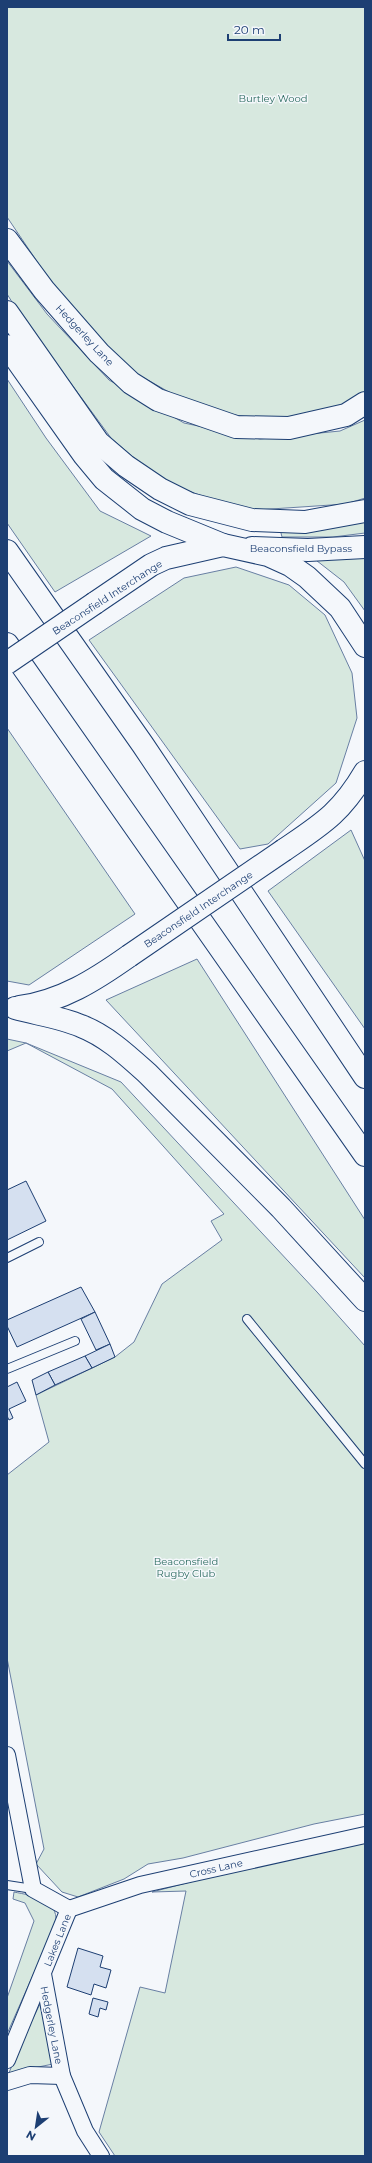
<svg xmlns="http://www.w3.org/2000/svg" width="372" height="2163" font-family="Montserrat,sans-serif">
  <rect width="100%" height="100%" fill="#f4f7fb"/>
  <g fill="#d7e8df" stroke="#687fa3">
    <path d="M7,7H365V392L337,407L305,416L269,420L201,410L137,374L96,336L59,294L7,217Z"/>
    <path d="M7,261L47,314L109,380L184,423L260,439L340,431L365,420V498L346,504L256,510L216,501L161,481L111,438L19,313L7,294Z"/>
    <path d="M7,379L46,438L100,511L151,536L55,592L7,523Z"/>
    <path d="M365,519V533L333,537H282L280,529Z"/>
    <path d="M365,554V611L344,582L312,557Z"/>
    <path d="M236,567L289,585L325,615L352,673L357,718L336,783L268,844L240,849L89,640L184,578Z"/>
    <path d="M7,728L135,914L29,985L7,981Z"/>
    <path d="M351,830L365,861V1029L268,891Z"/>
    <path d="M197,959L365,1220V1278L106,1000Z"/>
    <path d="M7,1039L26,1043L121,1082L317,1292L365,1346V1814L314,1824L183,1858L148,1864L124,1879L78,1897L62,1892L36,1864L44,1849L7,1658V1475L49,1442L36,1395L115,1357L134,1342L162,1284L222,1240L211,1221L224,1214L112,1089L26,1043L7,1051Z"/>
    <path d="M365,1836V2156H115L99,2132L140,1987L165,1993L186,1891L152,1892Z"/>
    <path d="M14,1892C33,1896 58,1898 56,1923L7,2034V1998L34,1921L25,1903L13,1899Z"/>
    <path d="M40,2004L53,2064L9,2073L21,2042Z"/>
  </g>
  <g fill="#d5e0f0" stroke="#1d3f73">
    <path d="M26,1181L46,1221L7,1240V1190Z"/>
    <path d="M81,1287L95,1312L17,1347L7,1326V1320Z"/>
    <path d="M95,1312L110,1344L96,1350L81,1319Z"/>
    <path d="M110,1344L115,1357L92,1368L85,1356Z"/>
    <path d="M85,1356L92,1368L55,1385L48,1372Z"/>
    <path d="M48,1372L55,1385L36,1395L32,1380Z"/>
    <path d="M17,1382L26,1401L9,1409L13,1418L9,1420L7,1416V1387Z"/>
    <path d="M78,1948L103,1956L100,1967L111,1970L106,1988L94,1984L91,1995L67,1987Z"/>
    <path d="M93,1998L108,2002L106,2010L100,2008L98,2017L89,2014Z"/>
  </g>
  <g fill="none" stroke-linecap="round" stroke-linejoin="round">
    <g stroke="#1d3f73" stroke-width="10">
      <g id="lane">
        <path d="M7,1258L39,1242"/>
        <path d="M247,1319L365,1464"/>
        <path d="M7,1369L75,1341"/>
        <path d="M7,1885L33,1889"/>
      </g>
    </g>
    <g stroke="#1d3f73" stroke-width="18">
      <g id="street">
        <path d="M7,1755L33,1889L69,1909"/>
        <path d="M69,1909L140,1885L365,1835"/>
        <path d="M43,1974L62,2076L85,2131L101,2156"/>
        <path d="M7,2060L69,1909"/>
        <path d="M7,2082L30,2075L62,2076"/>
      </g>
    </g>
    <g stroke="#1d3f73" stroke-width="24">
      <path id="secondary" d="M7,240L44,290L99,353L131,383L158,400L236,427L289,428L346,415L365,403"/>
    </g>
    <g stroke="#1d3f73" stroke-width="24">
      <path id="primary" d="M252,548L308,550L365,547"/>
    </g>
    <g stroke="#1d3f73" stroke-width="24">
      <g id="highway">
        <path d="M7,312L98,442L126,466L160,489L190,504L252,520L305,522L365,511"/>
        <path d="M7,346L84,455L104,479L142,509L167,522L223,545"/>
        <path d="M7,551L143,745L365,1077"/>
        <path d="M95,603L151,565L166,558L223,545L268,555L290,565L307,577L340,608L365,646"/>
        <path d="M7,644L365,1155"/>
        <path d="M284,850C322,824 341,813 365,772"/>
        <path d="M20,1007C62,1001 95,980 129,956"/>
        <path d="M15,1008C36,1014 60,1017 81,1026C107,1036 128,1056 148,1074L281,1208L365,1300"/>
      </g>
    </g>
    <use href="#lane" stroke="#f4f7fb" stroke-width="8"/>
    <use href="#street" stroke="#f4f7fb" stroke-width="16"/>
    <use href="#secondary" stroke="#f4f7fb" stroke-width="22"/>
    <use href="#primary" stroke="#f4f7fb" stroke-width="22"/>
    <use href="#highway" stroke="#f4f7fb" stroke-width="22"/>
    <g stroke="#1d3f73" stroke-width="24" stroke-linecap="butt">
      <g id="highway-bridge">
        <path d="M7,663L95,603"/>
        <path d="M129,956L284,850"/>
      </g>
    </g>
    <use href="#highway-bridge" stroke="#f4f7fb" stroke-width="22"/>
  </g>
  <g text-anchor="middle" stroke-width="3" stroke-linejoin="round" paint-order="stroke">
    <g font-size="10" fill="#2c6c60" stroke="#f4f7fb">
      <text x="273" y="102">Burtley Wood</text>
      <text x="186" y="1565">Beaconsfield<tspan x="186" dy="12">Rugby Club</tspan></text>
    </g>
    <g font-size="10" fill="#1d3f73" stroke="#f4f7fb">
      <text transform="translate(85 335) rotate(47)" y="4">Hedgerley Lane</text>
      <text x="301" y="552">Beaconsfield Bypass</text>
      <text transform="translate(107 597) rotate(-33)" y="4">Beaconsfield Interchange</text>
      <text transform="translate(198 909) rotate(-34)" y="4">Beaconsfield Interchange</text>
      <text transform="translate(216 1868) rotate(-13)" y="4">Cross Lane</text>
      <text transform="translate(57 1940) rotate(-68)" y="4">Lakes Lane</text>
      <text transform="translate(52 2025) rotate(79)" y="4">Hedgerley Lane</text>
    </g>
  </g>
  <rect width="372" height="2163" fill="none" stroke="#1d3f73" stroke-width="16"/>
  <g transform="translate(36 2127) rotate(210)" stroke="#f4f7fb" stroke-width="3" paint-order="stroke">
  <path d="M0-3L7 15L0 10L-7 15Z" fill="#1d3f73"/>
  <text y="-6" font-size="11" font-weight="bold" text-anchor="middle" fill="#1d3f73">N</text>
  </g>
  <path d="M228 34v6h52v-6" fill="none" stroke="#1d3f73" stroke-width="2"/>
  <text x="234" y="34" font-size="12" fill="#1d3f73" stroke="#f4f7fb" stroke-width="3" paint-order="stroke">20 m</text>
</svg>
